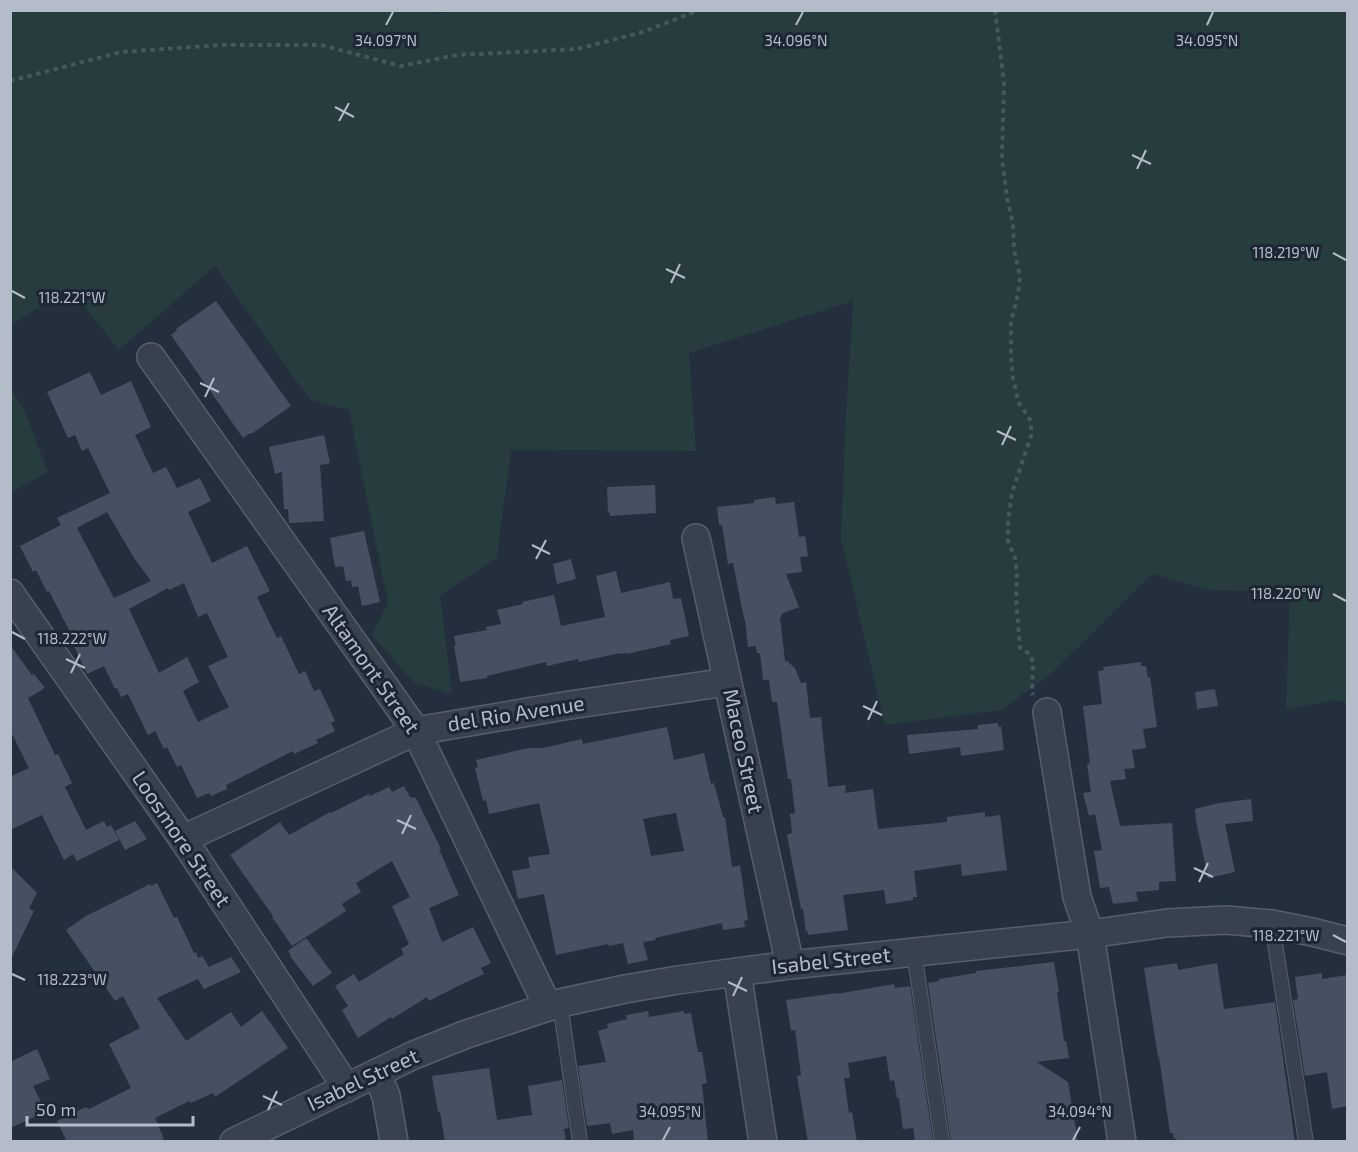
<svg xmlns="http://www.w3.org/2000/svg" width="1358" height="1152" font-family="'Exo 2',sans-serif">
  <rect width="100%" height="100%" fill="#242f3e"/>
  <g fill="#263c3f">
    <path d="M432,10L434,14L470,10L1347,11V703L1336,700L1286,709L1290,592L1209,590L1152,574L1053,672L1001,710L885,725L841,539L845,433L853,301L689,353L696,451L511,450L497,558L440,595L452,694L414,683L372,635L388,603L349,410L310,400L215,266L119,350L70,288L11,325L10,11Z"/>
    <path d="M11,389L24,409L48,472L11,492Z"/>
  </g>
  <g fill="#455162" fill-rule="evenodd">
    <path d="M216,301L291,406L251,434L250,433L243,438L171,335L177,330L176,329Z"/>
    <path d="M90,372L101,395L131,381L151,427L135,435L153,473L166,467L177,488L200,478L211,501L188,512L212,563L247,546L270,591L257,597L277,638L281,636L299,674L305,671L314,691L320,689L335,721L331,723L335,731L316,740L318,743L294,754L293,751L226,785L227,789L211,796L209,793L197,798L181,765L177,767L167,747L164,749L155,731L148,735L128,694L121,697L117,688L115,689L104,666L87,674L68,633L70,632L49,591L47,592L36,570L33,572L20,546L61,525L57,518L110,493L88,448L82,451L75,435L68,438L47,392ZM107,512L134,558L151,581L114,598L77,528ZM184,583L198,617L207,613L228,657L208,666L229,707L198,722L183,691L199,682L187,657L159,673L129,609L168,588L169,590Z"/>
    <path d="M324,435L330,463L320,465L324,521L289,523L288,509H284L282,472L275,474L269,447Z"/>
    <path d="M655,485L656,513L610,516V512L608,513L607,487Z"/>
    <path d="M775,497L776,504L794,502L799,537L805,536L808,556L800,557L802,572L786,574L799,607L781,614L782,617H780L785,661H787L795,668L801,683L806,682L810,718L821,717L828,787L846,785L845,793L873,789L878,829L947,822V817L985,812V817L1000,815L1007,870L962,876L961,864L914,871L917,897H913V900L886,904L884,890L843,895L848,930L808,935V931L806,932L803,909H801L787,835L792,833L790,814L795,813L791,779H788L777,702H772L769,680H763L760,653H757L756,646L748,647L745,619H744L733,563L728,564L722,525H719L717,507L754,503V500Z"/>
    <path d="M364,531L380,602L362,606L358,586L352,587L351,580L346,581L343,566L335,567L330,538Z"/>
    <path d="M571,559L576,579L557,584L553,564Z"/>
    <path d="M616,571L621,593L670,582L673,599L681,598L689,636L670,640L671,644L626,654V653L620,654V653L579,662L578,659L547,666L546,662L487,676V678L460,682L454,645H456L454,636L487,630L486,627L501,624L497,610L523,604L522,602L554,595L561,626L605,617L596,576Z"/>
    <path d="M10,645L32,675L34,674L45,688L42,689V690L28,698L55,755L58,754L72,783L65,787L86,830L104,821L107,827L111,825L119,840L77,861L73,854L64,860L42,815L10,830V777L29,768L10,730Z"/>
    <path d="M1141,662V666H1146L1148,678L1150,677L1157,727L1143,729L1146,748L1132,750L1135,768L1124,769L1126,779L1110,781L1120,826L1172,823L1176,881L1159,882V890L1136,892L1138,901L1113,904L1109,887L1100,888L1094,851L1102,850L1095,814L1089,816L1083,793L1091,792L1087,764L1090,763L1083,706L1102,704L1098,671L1104,670L1103,667Z"/>
    <path d="M1215,689L1218,706L1197,709L1195,692Z"/>
    <path d="M998,723V727L1001,726L1004,750L961,756L960,747L909,754L907,735L978,729V725Z"/>
    <path d="M667,727L674,760L704,753L711,784L714,783L723,817H725L732,867L740,865L748,920L744,921L745,927L723,930L722,923L655,938L656,940L643,942L648,960L628,964L623,943L609,946L608,944L556,955L544,894L518,899L512,871L530,868L528,857L550,854L539,803L489,814L486,800L483,801L475,768L478,767L476,760L528,748H543L582,739L583,744ZM676,813L684,851L651,856L643,819Z"/>
    <path d="M404,786L410,797L416,798L441,849H439L459,895L429,908L442,942L473,927L491,963L481,968L484,974L456,987L429,1001L427,997L392,1019L391,1017L358,1038L342,1010L348,1006L335,986L354,974L359,982L404,954L401,949L409,944L392,906L410,897L392,861L356,883L361,892L342,904L346,911L292,946L272,917L273,916L230,855L280,822L289,835L330,812L331,813L369,794L370,796L389,787L392,792Z"/>
    <path d="M1251,799L1253,821L1225,824L1235,872L1208,878L1196,821L1195,809L1219,803Z"/>
    <path d="M135,821L147,839L125,850L115,831Z"/>
    <path d="M11,867L37,893L29,908L34,911L10,961Z"/>
    <path d="M157,883L174,918L177,917L194,953L196,952L198,958L202,956L209,967L231,957L241,972L204,989L198,979L157,998L186,1041L231,1012L241,1027L262,1011L288,1048L215,1097L213,1093L191,1103L189,1101L155,1118L165,1142H67L57,1121L86,1107L89,1109L131,1088L109,1044L140,1028L123,996L115,1001L66,930L86,916L150,884L151,886Z"/>
    <path d="M306,938L332,973L313,986L290,956L291,955L288,951Z"/>
    <path d="M1054,962L1059,992H1057L1064,1041H1066L1069,1058L1037,1062L1068,1082L1078,1142H951L928,983L939,981V979L976,973V971Z"/>
    <path d="M1177,963L1178,970L1217,963L1224,1009L1275,1002L1295,1142H1177L1176,1138L1174,1139L1173,1133H1170L1159,1057H1158L1144,968Z"/>
    <path d="M1322,973V979L1347,975V1106L1332,1109L1327,1072L1305,1076L1293,1000L1298,999L1295,977Z"/>
    <path d="M894,984L895,988L910,986L933,1142H915L913,1128L903,1129L899,1098H897L894,1080L890,1081L886,1056L848,1063L850,1078H844L849,1113L852,1112L857,1142H808L797,1076L801,1075L795,1030L791,1031L786,1000L837,993V994Z"/>
    <path d="M648,1011L649,1017L684,1011V1014L691,1013L698,1052H702L707,1083L702,1084L708,1142H634L633,1130L612,1134L610,1123L587,1126L578,1066L606,1062L598,1031L608,1028L607,1024L627,1019L626,1015Z"/>
    <path d="M37,1049L50,1079L33,1086L46,1112L10,1128V1062Z"/>
    <path d="M489,1068L497,1120L532,1115L528,1086L562,1080L569,1128L564,1129L566,1142H445L440,1112H438L432,1076Z"/>
  </g>
  <g fill="none" stroke-linecap="round" stroke-linejoin="round">
    <g stroke="#565f6c" stroke-width="16">
      <g id="service">
        <path d="M1272,924L1306,1142"/>
        <path d="M914,952L942,1142"/>
        <path d="M560,1003L580,1142"/>
      </g>
    </g>
    <g stroke="#565f6c" stroke-width="30">
      <g id="minor">
        <path d="M151,357L416,731L548,1007"/>
        <path d="M696,538L790,965"/>
        <path d="M10,593L183,839L347,1088"/>
        <path d="M1047,712L1077,897L1090,934L1122,1142"/>
        <path d="M183,839L416,731L570,705L727,682"/>
        <path d="M737,972L763,1142"/>
        <path d="M377,1073L386,1096L394,1142"/>
        <path d="M234,1142L414,1055L464,1035L560,1003L625,989L678,980L790,965L1090,934L1167,923L1226,920L1272,924L1312,932L1348,941"/>
      </g>
    </g>
    <g stroke="#44595c" stroke-width="4" stroke-dasharray="4.5 4.5" stroke-linecap="butt">
      <path d="M995,10L1004,83L1002,159L1007,198L1013,224L1014,250L1020,277L1018,294L1011,322V357L1013,379L1019,403L1031,421V436L1012,493L1008,522V541L1015,558L1017,573L1016,599L1020,648L1030,654L1033,662L1032,693L1033,695"/>
      <path d="M10,81L121,52L221,45H321L401,66L457,55L577,49L643,32L699,10"/>
    </g>
    <use href="#service" stroke="#38414e" stroke-width="14"/>
    <use href="#minor" stroke="#38414e" stroke-width="27"/>
  </g>
  <path fill="none" stroke="#b4bcc9" stroke-width="2" d="M386,25L393,12M796,25L803,12M1207,25L1213,12M335,107L354,117M339,121L349,103M1132,155L1151,164M1137,169L1146,150M1333,253L1346,260M666,269L685,278M671,283L680,264M12,291L25,298M200,383L219,392M205,397L214,378M997,431L1016,440M1002,445L1011,426M532,545L550,554M536,559L546,540M1333,594L1346,601M12,632L25,639M66,659L85,668M71,673L80,654M863,706L882,715M868,720L877,701M397,820L416,829M402,834L411,815M1194,868L1213,877M1199,882L1208,863M1333,935L1346,942M12,974L25,980M728,982L747,991M733,996L742,977M263,1096L282,1105M268,1110L277,1091M663,1140L670,1127M1073,1140L1080,1127"/>
  <g text-anchor="middle" stroke-width="6" stroke-linejoin="round" paint-order="stroke">
    <g font-size="21" fill="#b4bcc9" stroke="#1d2633">
      <text transform="translate(371 669) rotate(55)" y="7">Altamont Street</text>
      <text transform="translate(516 714) rotate(-9)" y="7">del Rio Avenue</text>
      <text transform="translate(743 751) rotate(78)" y="7">Maceo Street</text>
      <text transform="translate(181 839) rotate(56)" y="7">Loosmore Street</text>
      <text transform="translate(831 961) rotate(-6)" y="7">Isabel Street</text>
      <text transform="translate(363 1080) rotate(-25)" y="7">Isabel Street</text>
    </g>
  </g>
  <g font-size="15" text-anchor="middle" fill="#b4bcc9" stroke="#1d2633" stroke-width="6" stroke-linejoin="round" paint-order="stroke">
    <text x="796" y="46">34.096°N</text>
    <text x="1207" y="46">34.095°N</text>
    <text x="386" y="46">34.097°N</text>
    <text x="1286" y="258">118.219°W</text>
    <text x="72" y="303">118.221°W</text>
    <text x="1286" y="599">118.220°W</text>
    <text x="72" y="644">118.222°W</text>
    <text x="1286" y="941">118.221°W</text>
    <text x="72" y="985">118.223°W</text>
    <text x="670" y="1117">34.095°N</text>
    <text x="1080" y="1117">34.094°N</text>
  </g>
  <rect width="1358" height="1152" fill="none" stroke="#b4bcc9" stroke-width="24"/>
  <path d="M27 1116v9h166v-9" fill="none" stroke="#b4bcc9" stroke-width="3"/>
  <text x="36" y="1116" font-size="18" fill="#b4bcc9" stroke="#1d2633" stroke-width="4.5" paint-order="stroke">50 m</text>
</svg>
